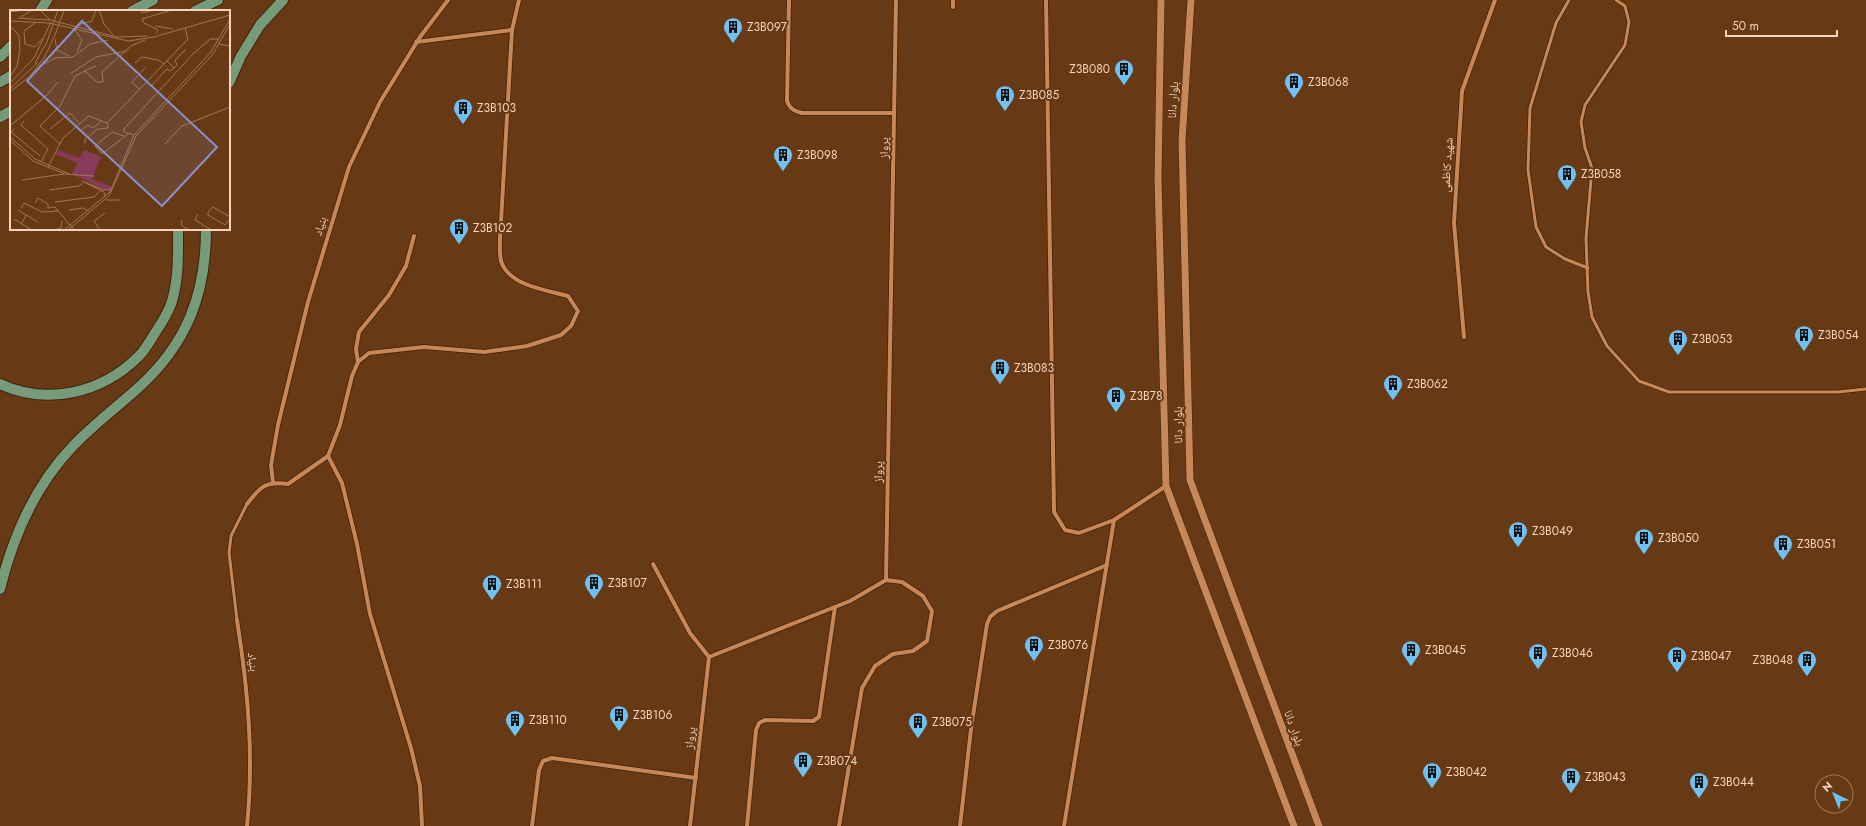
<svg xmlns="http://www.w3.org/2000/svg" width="1866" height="826" font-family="Jost,'Noto Naskh Arabic',sans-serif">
  <rect width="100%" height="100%" fill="#673914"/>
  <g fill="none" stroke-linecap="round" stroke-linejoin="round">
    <g stroke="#432309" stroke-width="4.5">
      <g id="service">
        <path d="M1569,0L1556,23L1530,108L1528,170L1536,227L1546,247L1565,259L1588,268"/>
        <path d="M1616,0L1625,6L1629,22L1625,45L1585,105L1581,122L1585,148L1592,168L1586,238L1588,292L1592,317L1607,346L1639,381L1669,392H1838L1866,389"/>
        <path d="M237,620L229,553L231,536L247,504"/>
      </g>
    </g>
    <g stroke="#432309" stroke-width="5.5">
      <g id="minor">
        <path d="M789,0L787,101C790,109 794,111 802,113H894"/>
        <path d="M1046,0L1054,512L1065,530L1079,533L1114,520L1166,486"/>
        <path d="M953,7V0"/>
        <path d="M416,42L512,30"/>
        <path d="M1464,337L1454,223L1462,91L1495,0"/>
        <path d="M358,362L356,349L359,332L389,295L406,266L414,236"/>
        <path d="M328,456L342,483L357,544L370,614L411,748L420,786L422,826"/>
        <path d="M273,482L271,465L278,425L308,302L349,167L380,102L420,37L448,0"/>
        <path d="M247,504C260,487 265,481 288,484L328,456L340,425L352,376L358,362L369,353L424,347L484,352L527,346L561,335L571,326L578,311L568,296C546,290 512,286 502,264C499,257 500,246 500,239L512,30L519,0"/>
        <path d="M653,564L690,633L709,657"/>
        <path d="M237,620C248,690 254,756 247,826"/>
        <path d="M532,826L539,770L543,761L552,758L696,778"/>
        <path d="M690,826L709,657L850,601L886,580L896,0"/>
        <path d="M747,826L756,730L759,723L765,720L813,721L819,717L835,607"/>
        <path d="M839,826L862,688L875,666L893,654L913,651L927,641L932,611L923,596L902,582L886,580"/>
        <path d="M960,826L971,729L987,624L990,617L997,611L1107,565"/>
        <path d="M1064,826L1114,520"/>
      </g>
    </g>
    <g stroke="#432309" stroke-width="8">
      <g id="tertiary">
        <path d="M1161,0L1158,179L1166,486L1294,826"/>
        <path d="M1191,0L1182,141L1190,480L1319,826"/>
      </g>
    </g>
    <g stroke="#432309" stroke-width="12">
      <g id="primary">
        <path d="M40,11L47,0"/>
        <path d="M132,11L153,0"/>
        <path d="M195,11L218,0"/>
        <path d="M0,57L11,46"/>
        <path d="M0,82L11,76"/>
        <path d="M229,83L241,56L260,25L283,0"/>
        <path d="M0,117L11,111"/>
        <path d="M0,384C48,406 102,393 139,356C145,350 150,341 155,333C161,324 169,312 172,301C179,278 178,253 178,229"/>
        <path d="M0,589C13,536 36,484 74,445C94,424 117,407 138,388C187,344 206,294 206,229"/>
      </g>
    </g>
    <use href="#service" stroke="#c88757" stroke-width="3"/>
    <use href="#minor" stroke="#c88757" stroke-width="4"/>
    <use href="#tertiary" stroke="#c88757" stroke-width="7"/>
    <use href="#primary" stroke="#769b7a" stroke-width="10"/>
  </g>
  <defs>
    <g id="building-pin" transform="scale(1)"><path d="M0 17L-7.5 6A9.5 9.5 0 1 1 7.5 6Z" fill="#6ec2f3" stroke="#673914"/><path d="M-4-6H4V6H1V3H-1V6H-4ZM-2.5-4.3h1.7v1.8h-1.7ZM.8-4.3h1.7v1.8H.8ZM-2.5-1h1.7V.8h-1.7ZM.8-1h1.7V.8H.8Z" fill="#111"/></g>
  </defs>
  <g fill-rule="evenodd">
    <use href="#building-pin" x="733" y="27"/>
    <use href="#building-pin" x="1124" y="69"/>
    <use href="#building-pin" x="1294" y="82"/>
    <use href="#building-pin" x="1005" y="95"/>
    <use href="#building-pin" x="463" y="108"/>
    <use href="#building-pin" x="783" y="155"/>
    <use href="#building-pin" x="1567" y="174"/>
    <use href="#building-pin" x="459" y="228"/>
    <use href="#building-pin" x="1804" y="335"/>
    <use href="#building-pin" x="1678" y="339"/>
    <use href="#building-pin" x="1000" y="368"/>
    <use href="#building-pin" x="1393" y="384"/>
    <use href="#building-pin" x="1116" y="396"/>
    <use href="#building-pin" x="1518" y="531"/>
    <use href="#building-pin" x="1644" y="538"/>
    <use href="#building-pin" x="1783" y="544"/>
    <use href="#building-pin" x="594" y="583"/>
    <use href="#building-pin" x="492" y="584"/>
    <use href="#building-pin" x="1034" y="645"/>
    <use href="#building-pin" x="1411" y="650"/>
    <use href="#building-pin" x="1538" y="653"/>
    <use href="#building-pin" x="1677" y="656"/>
    <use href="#building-pin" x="1807" y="660"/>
    <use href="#building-pin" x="619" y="715"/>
    <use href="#building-pin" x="515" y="720"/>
    <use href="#building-pin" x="918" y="722"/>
    <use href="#building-pin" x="803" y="761"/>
    <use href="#building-pin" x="1432" y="772"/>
    <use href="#building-pin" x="1571" y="777"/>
    <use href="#building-pin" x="1699" y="782"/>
  </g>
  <g text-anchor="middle" stroke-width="4" stroke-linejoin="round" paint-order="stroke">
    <g font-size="12" fill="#f8d4bc" stroke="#673914" text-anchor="start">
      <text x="747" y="31">Z3B097</text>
      <text x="1110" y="73" text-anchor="end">Z3B080</text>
      <text x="1308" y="86">Z3B068</text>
      <text x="1019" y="99">Z3B085</text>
      <text x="477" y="112">Z3B103</text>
      <text x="797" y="159">Z3B098</text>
      <text x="1581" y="178">Z3B058</text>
      <text x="473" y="232">Z3B102</text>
      <text x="1818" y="339">Z3B054</text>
      <text x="1692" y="343">Z3B053</text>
      <text x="1014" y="372">Z3B083</text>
      <text x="1407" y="388">Z3B062</text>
      <text x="1130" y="400">Z3B78</text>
      <text x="1532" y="535">Z3B049</text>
      <text x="1658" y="542">Z3B050</text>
      <text x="1797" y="548">Z3B051</text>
      <text x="608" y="587">Z3B107</text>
      <text x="506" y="588">Z3B111</text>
      <text x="1048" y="649">Z3B076</text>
      <text x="1425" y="654">Z3B045</text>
      <text x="1552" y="657">Z3B046</text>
      <text x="1691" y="660">Z3B047</text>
      <text x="1793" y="664" text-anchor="end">Z3B048</text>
      <text x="633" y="719">Z3B106</text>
      <text x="529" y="724">Z3B110</text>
      <text x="932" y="726">Z3B075</text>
      <text x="817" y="765">Z3B074</text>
      <text x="1446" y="776">Z3B042</text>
      <text x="1585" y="781">Z3B043</text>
      <text x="1713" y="786">Z3B044</text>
    </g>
    <g font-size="12" fill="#f8d4bc" stroke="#673914">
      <text transform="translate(1173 100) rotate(-86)" y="4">بلوار دانا</text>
      <text transform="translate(884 148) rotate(-89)" y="4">پرواز</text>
      <text transform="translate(1447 165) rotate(-86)" y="4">شهید کاظمی</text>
      <text transform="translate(320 226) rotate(-73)" y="4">بنیاد</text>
      <text transform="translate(1178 425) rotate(-91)" y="4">بلوار دانا</text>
      <text transform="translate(878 472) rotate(-89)" y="4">پرواز</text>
      <text transform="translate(253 662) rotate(82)" y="4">بنیاد</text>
      <text transform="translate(1294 728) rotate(70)" y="4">بلوار دانا</text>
      <text transform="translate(690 738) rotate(-84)" y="4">پرواز</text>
    </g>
  </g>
  <g transform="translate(10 10)">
    <rect width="220" height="220" fill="#673914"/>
    <path d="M48,140L70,148L74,140L91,147L82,169L103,177L100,182L62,164L67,153L46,144Z" fill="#883a5b"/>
    <path fill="none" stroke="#a17757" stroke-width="1" d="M30,0L40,10M89,0L94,14L103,25M131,0L132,3L145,0M0,2L14,0M11,7L22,0M8,8L40,10L107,27L137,26M0,11L39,13L118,31L144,27L220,5M25,13L14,21L15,34L25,37L33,28M67,15L82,11L86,0M0,16L9,25L10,40L7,56L0,67M145,16L163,19M65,20L72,30L67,42M146,24L148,20L134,13L132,9L162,0M45,29L47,40L59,46M208,34L220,36M157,51L164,58L167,55L165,50L176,39M25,53L37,32L48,0M125,53L132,47L148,50L154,54M30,56L45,48L63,47L80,34L98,30M74,61L86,56M60,64L86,47L117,41M0,73L24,48L41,12M141,76L157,59L160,61L164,58M0,79L28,52M129,79L122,72L135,58M0,82L20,66L34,48L45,25L54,0M14,111L11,115L38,139L31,152M0,116L37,85L48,72M4,119L1,122L30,146M40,119L60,103L70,114M70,121L78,115L83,118L92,111M124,125L114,122V119L183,44L200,29H209M114,126L102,122L85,136L92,144L118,124M0,127L25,149L59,164M0,130L23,151L45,160L54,164L84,166M50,134L30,116L50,96L65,66L75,61L87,72H93L92,62L121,36L135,30M75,134V129L88,119L98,118L97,113M155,134L172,116L220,97M38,157L53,128L79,106L97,113L178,29L175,18M12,170L54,164M39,180L69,176L72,173M95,187L94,182L72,171L94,180L101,179M96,190H110M45,192L84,187L91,180M25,193L28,188L38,194V198L45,197L64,220M11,198L14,193L32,202L49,201M8,200L16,205L12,213M59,200L73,198L79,201M188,204L185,210L201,220M16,205L28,212M220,207L203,197L198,202V205L215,215L220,209M4,209L22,220M172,210L171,215L179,220M45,220L51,218L52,211M54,220L100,182L124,125L201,42L220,9M58,220L99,186L126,126L203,44L220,14M90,220L84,211L95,203"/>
    <path fill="#8a91ca" fill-opacity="0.15" stroke="#8a91ca" stroke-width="2" d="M72,11L207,137L152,196L17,71Z"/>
    <rect width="220" height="220" fill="none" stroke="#f8d4bc" stroke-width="2"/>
  </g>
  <g transform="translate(1834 794) rotate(317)"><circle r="19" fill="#673914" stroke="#a17757"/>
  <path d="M0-3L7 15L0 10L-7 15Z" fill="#6ec2f3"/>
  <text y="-6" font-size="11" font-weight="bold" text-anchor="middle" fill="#f8d4bc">N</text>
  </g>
  <path d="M1726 30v6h111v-6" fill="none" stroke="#f8d4bc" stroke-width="2"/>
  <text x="1732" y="30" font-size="12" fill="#f8d4bc" stroke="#673914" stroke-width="3" paint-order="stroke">50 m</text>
</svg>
